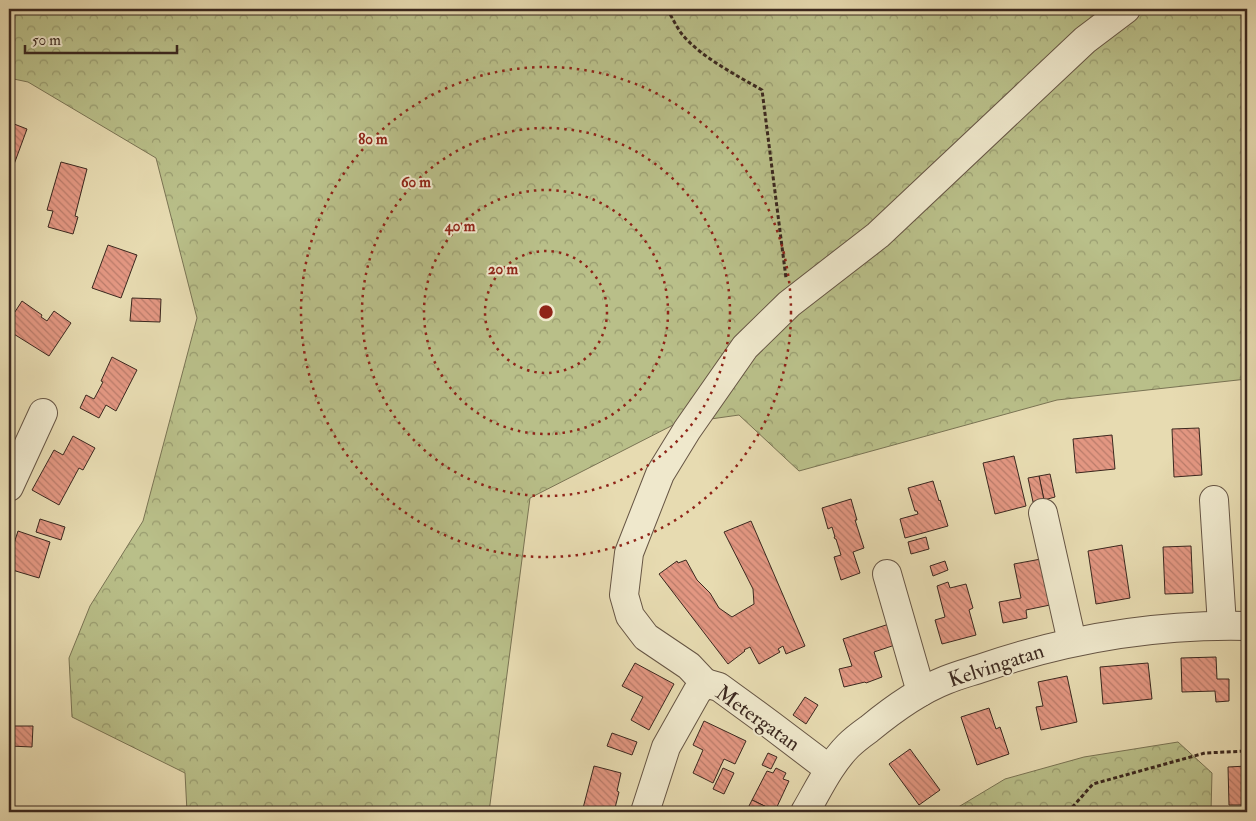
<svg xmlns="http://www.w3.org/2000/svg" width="1256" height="821" font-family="'IM FELL Double Pica',serif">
  <defs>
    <pattern id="forest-crowns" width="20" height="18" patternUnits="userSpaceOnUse" patternTransform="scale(1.25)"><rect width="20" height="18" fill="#b9bf89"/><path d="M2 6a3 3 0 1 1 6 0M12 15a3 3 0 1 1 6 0" fill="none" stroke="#989b6f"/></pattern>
    <pattern id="building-back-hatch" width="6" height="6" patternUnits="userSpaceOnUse" patternTransform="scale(1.25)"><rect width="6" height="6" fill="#e39782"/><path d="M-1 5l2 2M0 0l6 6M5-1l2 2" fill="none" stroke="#b97b6a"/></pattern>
  </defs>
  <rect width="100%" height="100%" fill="#e7dbb1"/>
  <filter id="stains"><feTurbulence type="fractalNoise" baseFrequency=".004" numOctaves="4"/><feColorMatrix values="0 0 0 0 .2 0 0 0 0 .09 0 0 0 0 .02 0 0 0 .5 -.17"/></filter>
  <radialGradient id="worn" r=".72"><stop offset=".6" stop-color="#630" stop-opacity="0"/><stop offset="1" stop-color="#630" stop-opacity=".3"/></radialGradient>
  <g fill="url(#forest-crowns)" stroke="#7a7454">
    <path d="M9,9H1247V379L1057,400L799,471L739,415L675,424L530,498L489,812H187L185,773L72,717L69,658L90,606L143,521L197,318L156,158L28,82L9,78Z"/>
    <path d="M1178,742L1212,773L1211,812H950L1005,779L1084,757Z"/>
  </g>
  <g fill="url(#building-back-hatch)" stroke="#3b281f">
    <path d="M9,122L27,129L9,178Z"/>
    <path d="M61,162L87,169L75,216L78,217L73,234L48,227L53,211L47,210Z"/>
    <path d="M108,245L137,255L121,298L92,288Z"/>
    <path d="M132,298L161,299L160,322L130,321Z"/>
    <path d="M22,301L42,315L41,317L47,321L54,311L71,323L49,356L9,331V321Z"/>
    <path d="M112,357L137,370L116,411L106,405L99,418L80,408L86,395L94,399L103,382L101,381Z"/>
    <path d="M1199,428L1202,475L1174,477L1172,429Z"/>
    <path d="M1112,435L1115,469L1076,473L1073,439Z"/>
    <path d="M73,436L95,448L83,470L79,468L59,505L32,490L54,450L63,455Z"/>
    <path d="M1014,456L1026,506L995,514L983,463Z"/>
    <path d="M1050,474L1055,497L1044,500L1039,476Z"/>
    <path d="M1039,476L1044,500L1033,502L1028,478Z"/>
    <path d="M933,481L939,501L940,500L948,526L905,538L900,519L918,514L917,511H915L908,488Z"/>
    <path d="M851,499L857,520H855L864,548L853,552L860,573L841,580L834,557L841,555L836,539H835L834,537H835L832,527L828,529L822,508Z"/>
    <path d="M40,519L65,527L61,540L36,532Z"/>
    <path d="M751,521L805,646L786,654L783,646L778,649L780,652L759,664L750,647L744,650L745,651L728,664L659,574L677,561L678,563L686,560L697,580L710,593L719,608L732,617L754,604L753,589L724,532Z"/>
    <path d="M18,531L50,542L39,578L9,569V559Z"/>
    <path d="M926,537L929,549L911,554L908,542Z"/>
    <path d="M1122,545L1130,598L1096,604L1088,551Z"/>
    <path d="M1191,546L1193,593L1165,594L1163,547Z"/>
    <path d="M1041,559L1050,605L1026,610L1027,618L1003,623L999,602L1021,598L1014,564Z"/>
    <path d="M945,561L948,570L933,576L930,566Z"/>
    <path d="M948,582L950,588L966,584L973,608L969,610L976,635L942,644L935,620L945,617L937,586Z"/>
    <path d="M889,624L895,645L874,652L882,677L866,683L865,682L844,687L839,669L852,666L843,639Z"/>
    <path d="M1216,657L1217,679H1229V701L1216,702L1215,691L1182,692L1181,658Z"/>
    <path d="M635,663L674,684L649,730L631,720L643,697L622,686Z"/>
    <path d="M1148,663L1152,699L1103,704L1100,667Z"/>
    <path d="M1067,676L1077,722L1041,730L1036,707L1043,706L1038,682Z"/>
    <path d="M805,697L818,705L806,724L793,715Z"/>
    <path d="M989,708L996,729L1000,727L1009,754L977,765L961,717Z"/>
    <path d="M704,721L746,741L735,764L724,759L713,783L693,773L703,750L693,745Z"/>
    <path d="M9,726H33L32,747L10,746V773H9Z"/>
    <path d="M612,733L637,742L632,755L607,746Z"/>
    <path d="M910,749L940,790L919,805L889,764Z"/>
    <path d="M768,753L777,757L771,769L762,765Z"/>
    <path d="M594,766L621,773L617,791L619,792L614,812H582Z"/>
    <path d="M1247,766V805H1229L1228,767Z"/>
    <path d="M723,768L734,773L724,794L713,789Z"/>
    <path d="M776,768L786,773L783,779L789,781L775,811L752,800L767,771L773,773Z"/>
    <path d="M752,800L775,811L774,812H746Z"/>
  </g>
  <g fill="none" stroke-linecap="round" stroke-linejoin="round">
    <g stroke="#654" stroke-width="30">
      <g id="minor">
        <path d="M9,487L43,413"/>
        <path d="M1214,500L1222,625"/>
        <path d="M1043,513L1072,642"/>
        <path d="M887,574L921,692"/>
        <path d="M705,683L689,666L646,637L630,616L624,595L629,553L660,474L687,430L745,347L789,304L878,235L1085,40L1126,9"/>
        <path d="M645,812L666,747L697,692L705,683L719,687L771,725L829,769"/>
        <path d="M805,812C818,790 830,764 848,746C855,739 862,734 869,729C892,710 918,691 946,680C958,675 970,672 982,668C1067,639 1157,624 1247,626"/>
      </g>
    </g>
    <g stroke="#3b281f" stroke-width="3" stroke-dasharray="4 2.5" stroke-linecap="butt">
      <path d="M667,9C672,17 676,26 681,33C699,56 736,75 762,90L786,278"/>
      <path d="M1068,812L1093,784L1205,753L1247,751"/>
    </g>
    <use href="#minor" stroke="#efe8cc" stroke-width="28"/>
  </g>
  <g fill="none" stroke="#8f2418" stroke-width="2.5" stroke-dasharray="2.5 5">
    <circle cx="546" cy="312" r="61"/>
    <circle cx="546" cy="312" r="122"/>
    <circle cx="546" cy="312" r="184"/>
    <circle cx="546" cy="312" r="245"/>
  </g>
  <g text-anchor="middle" stroke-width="4" stroke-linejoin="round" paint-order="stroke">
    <g font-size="21" fill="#3b281f" stroke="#efe8cc">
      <text transform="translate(996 665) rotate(-18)" y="7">Kelvingatan</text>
      <text transform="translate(758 718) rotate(35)" y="7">Metergatan</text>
    </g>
  </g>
  <circle cx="546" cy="312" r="8" fill="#8f2418" stroke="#efe8cc" stroke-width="2.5"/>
  <g font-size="15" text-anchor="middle" font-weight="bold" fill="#8f2418" stroke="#efe8cc" stroke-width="4" stroke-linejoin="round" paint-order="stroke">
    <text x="373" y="144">80 m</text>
    <text x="416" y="187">60 m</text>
    <text x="460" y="231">40 m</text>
    <text x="503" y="274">20 m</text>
  </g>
  <rect width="1256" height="821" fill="none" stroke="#e7dbb1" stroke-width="30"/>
  <rect x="10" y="10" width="1236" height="801" fill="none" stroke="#3b281f" stroke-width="2.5"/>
  <rect x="15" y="15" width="1226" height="791" fill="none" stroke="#3b281f"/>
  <path d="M25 45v8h152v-8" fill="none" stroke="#3b281f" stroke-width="2.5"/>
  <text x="32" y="45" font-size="15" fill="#3b281f" stroke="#efe8cc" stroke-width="4" paint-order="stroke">50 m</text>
  <rect width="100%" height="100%" filter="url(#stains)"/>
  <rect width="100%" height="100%" fill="url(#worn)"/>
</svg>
